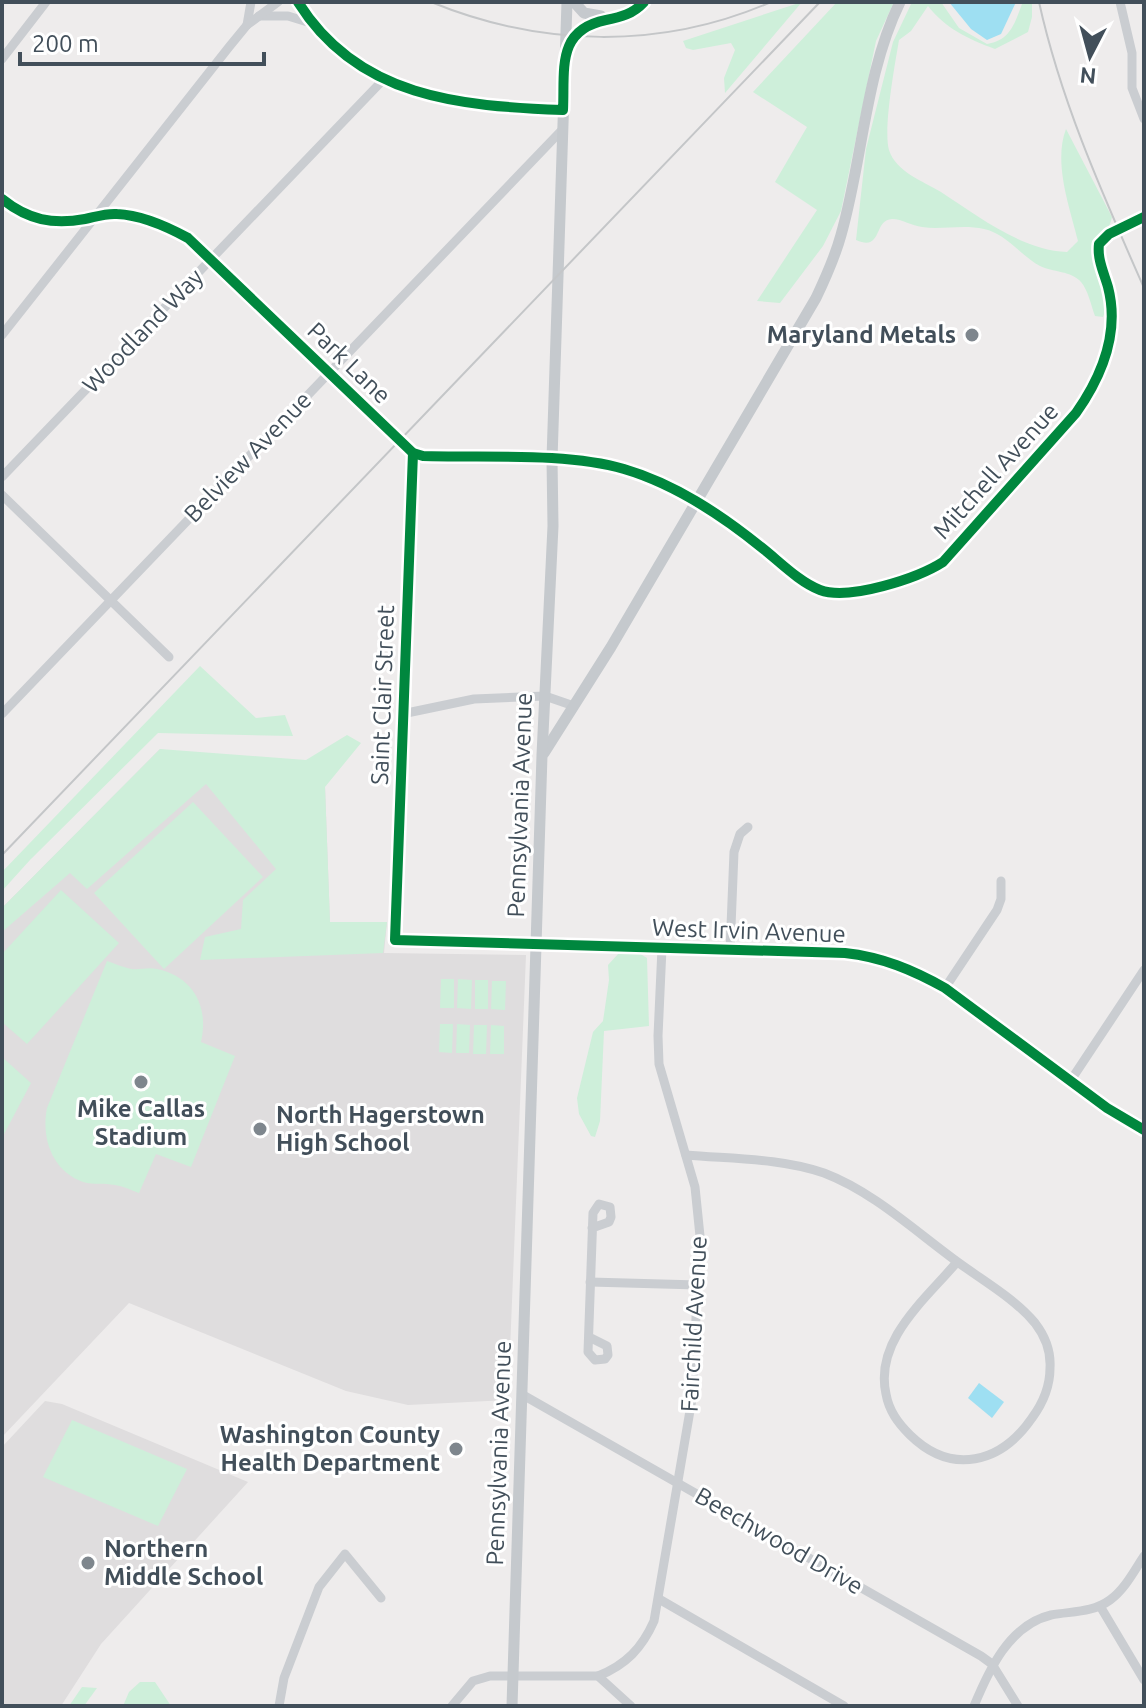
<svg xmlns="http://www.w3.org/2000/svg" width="1146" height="1708" font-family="Ubuntu,sans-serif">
  <rect width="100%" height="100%" fill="#eeecec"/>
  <g fill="#dfddde">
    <path d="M160,749L325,786L330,923L387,922L384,953L526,955L508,1400L408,1405L346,1391L129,1303L2,1437V908Z"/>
    <path d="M45,1401L62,1404L248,1482L101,1644L61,1706H2V1447Z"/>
  </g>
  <g fill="#ceefda">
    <path d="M802,2L725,93L724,78L735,50L731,43L693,50L686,48L683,41Z"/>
    <path d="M837,2H894L876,41L841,211L823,246L780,303L757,301L817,210L775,182L807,127L753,92Z"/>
    <path d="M912,2H941L959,28L987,44C1010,41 1015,23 1022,4L1032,2V17L1028,32L995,49C968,39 945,28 928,6L911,31L899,40C895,64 883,129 889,150C896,172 923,181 941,192C978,216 1021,250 1067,252L1078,241C1070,208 1053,163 1066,129L1112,217C1110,230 1097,241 1097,253C1096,274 1112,297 1103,317L1095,316C1091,305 1088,290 1081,282C1072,271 1052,272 1040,266C1021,256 1007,234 984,229C963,224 942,230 922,227C912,226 902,219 892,219C873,220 883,252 856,240L866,149L893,42Z"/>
    <path d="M200,666L256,718L285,715L293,736L158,733L30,860L2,891V872Z"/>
    <path d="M347,735L361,743L325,787L330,922H387L383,953L200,960L205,937L241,929L243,900L276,869L206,784L87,889L70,873L2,932V908L160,749L306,760Z"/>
    <path d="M193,802L263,877L164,969L94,893Z"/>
    <path d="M61,890L119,943L27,1044L2,1022V954Z"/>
    <path d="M634,950L647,958L649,1026L604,1031L600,1121L595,1137L591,1136L579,1114L577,1098L593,1032L603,1021L609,980L608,965L619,953Z"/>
    <path d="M107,961C114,963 124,968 132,969C140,970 148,967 157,969C194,977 209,1007 201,1042L235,1056L191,1167L156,1154L139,1193C131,1190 123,1186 115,1185C104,1183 94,1185 83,1182C52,1171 41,1138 47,1108Z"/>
    <path d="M441,979H454V1008H440Z"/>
    <path d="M458,979L472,980L471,1009L457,1008Z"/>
    <rect x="475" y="980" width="13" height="29"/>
    <path d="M492,981H506L505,1010L491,1009Z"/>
    <path d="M440,1024H453L452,1053L439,1052Z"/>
    <path d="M457,1024L470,1025L469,1053H456Z"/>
    <path d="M474,1025H487L486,1054H473Z"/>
    <path d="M491,1025L504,1026V1054H490Z"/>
    <path d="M2,1057L31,1083L2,1138Z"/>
    <path d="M72,1420L187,1469L158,1526L43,1477Z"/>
    <path d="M140,1682H155L171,1706H123L129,1692Z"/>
    <path d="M82,1687L97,1688L84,1706H69Z"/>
  </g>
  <g fill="#9edff2">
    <path d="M949,2H1016L1001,34L987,40L971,29Z"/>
    <path d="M979,1383L1004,1402L992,1418L968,1398Z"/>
  </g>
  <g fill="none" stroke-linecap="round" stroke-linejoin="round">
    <path stroke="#cccdcf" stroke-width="9" stroke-dasharray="9 4.5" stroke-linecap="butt" d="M1109,234L1131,224"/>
    <g stroke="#cacdd1" stroke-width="9">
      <path d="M298,2C358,98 460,106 563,110"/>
      <path d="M1120,2L1132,53V88L1144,119"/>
      <path d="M259,16H288L314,24"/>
      <path d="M247,25L251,2"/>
      <path d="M2,59L46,2"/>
      <path d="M2,199C28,220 53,225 85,219C95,217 106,213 117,214C142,215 166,226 188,238L413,453L423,456L568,460L598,463L626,470L696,499L801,579C810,585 818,591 829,593C856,598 920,577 943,562L1076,413C1102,376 1119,334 1108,288C1105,276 1100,264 1098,252L1099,244L1109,234"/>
      <path d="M1131,224L1144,217"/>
      <path d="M2,335L229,47L247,25L278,2"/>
      <path d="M413,453L395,940L845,953C882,957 913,970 945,988L1107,1108L1144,1130"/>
      <path d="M2,477L383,80"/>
      <path d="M2,495L169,657"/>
      <path d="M2,714L561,131"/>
      <path d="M402,714L474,699L545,696L574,706"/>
      <path d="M730,951L734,852L740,834L748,827"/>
      <path d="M945,988L997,910L1001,899V881"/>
      <path d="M1071,1080L1144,970"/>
      <path d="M686,1155C731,1159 781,1158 824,1173C874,1192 916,1232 959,1263C985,1282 1015,1299 1035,1323C1045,1336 1051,1352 1050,1368C1050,1387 1043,1403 1032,1418C1001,1463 952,1476 910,1435C898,1423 889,1411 886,1394C874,1340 926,1299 957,1262"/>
      <path d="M590,1282L698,1285"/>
      <path d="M589,1337L607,1346L608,1355L605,1359L595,1360L588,1352L593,1213L599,1204L610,1207L611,1217L609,1222L592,1228"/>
      <path d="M523,1395L981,1656L992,1664L1018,1706"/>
      <path d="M659,1599L844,1706"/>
      <path d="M1100,1606L1144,1680"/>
      <path d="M598,1676C626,1665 642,1648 654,1621L692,1399L700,1236L695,1187L659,1064L658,1036L662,948"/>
      <path d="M279,1706L284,1678L319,1587L345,1554L381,1598"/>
      <path d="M452,1706L473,1681L490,1676H598L631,1706"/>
      <path d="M974,1706C989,1670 1009,1625 1051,1615C1072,1611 1092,1613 1110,1600C1125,1589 1134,1571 1144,1556"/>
    </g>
    <g stroke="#c5c9cd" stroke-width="11">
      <path d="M574,2L584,13L601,16"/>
      <path d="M568,49C583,9 619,30 644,2"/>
      <path d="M544,753L611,647L816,298C826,277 835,257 841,235C863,158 865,74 900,2"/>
      <path d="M512,1706L542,755L553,526L552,459L567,2"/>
    </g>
    <g stroke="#c4c6c8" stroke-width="2">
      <path d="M431,2C541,47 661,50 771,2"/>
      <path d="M1039,2C1061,102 1103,195 1144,288"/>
      <path d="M2,855L820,2"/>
    </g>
    <g stroke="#fff" stroke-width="15">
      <g id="cycleway">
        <path d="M298,2C358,98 460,106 563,110C565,69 556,30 606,20C621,17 633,14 644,2"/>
        <path d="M2,199C28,220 53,225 85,219C95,217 106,213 117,214C142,215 166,226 188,238L413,453L423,456C484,458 566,452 624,469C675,484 720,514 761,547C779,561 799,582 820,590C849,601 918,578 943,562L1076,413C1102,376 1120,333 1108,287C1104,273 1097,259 1099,244L1109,234L1144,217"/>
        <path d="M413,453L395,940L845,953C882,957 913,970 945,988L1107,1108L1144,1130"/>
      </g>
    </g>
    <use href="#cycleway" stroke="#00873e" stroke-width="10"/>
  </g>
  <g fill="#7e868d" stroke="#fff" stroke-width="3">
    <circle cx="972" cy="335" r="8"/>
    <circle cx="141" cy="1082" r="8"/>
    <circle cx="260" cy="1129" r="8"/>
    <circle cx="456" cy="1449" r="8"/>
    <circle cx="88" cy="1563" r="8"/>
  </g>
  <g text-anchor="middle" stroke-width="6" stroke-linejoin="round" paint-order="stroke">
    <g font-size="24" fill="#424f5a" stroke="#fff">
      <text transform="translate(143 331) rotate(-46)" y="8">Woodland Way</text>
      <text transform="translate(349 363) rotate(44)" y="8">Park Lane</text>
      <text transform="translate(248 457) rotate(-46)" y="8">Belview Avenue</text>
      <text transform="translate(996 471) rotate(-48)" y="8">Mitchell Avenue</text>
      <text transform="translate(383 695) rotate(-88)" y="8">Saint Clair Street</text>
      <text transform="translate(520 805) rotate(-88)" y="8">Pennsylvania Avenue</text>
      <text transform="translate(749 931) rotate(2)" y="8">West Irvin Avenue</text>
      <text transform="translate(694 1324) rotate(-87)" y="8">Fairchild Avenue</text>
      <text transform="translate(499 1453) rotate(-88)" y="8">Pennsylvania Avenue</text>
      <text transform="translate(779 1541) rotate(30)" y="8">Beechwood Drive</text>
    </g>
    <g font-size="24" font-weight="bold" fill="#424f5a" stroke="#fff" text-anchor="end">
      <text x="956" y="343">Maryland Metals</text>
      <text x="141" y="1117" text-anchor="middle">Mike Callas<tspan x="141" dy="28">Stadium</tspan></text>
      <text x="276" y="1123" text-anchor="start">North Hagerstown<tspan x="276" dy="28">High School</tspan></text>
      <text x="440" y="1443">Washington County<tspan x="440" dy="28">Health Department</tspan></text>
      <text x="104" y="1557" text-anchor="start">Northern<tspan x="104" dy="28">Middle School</tspan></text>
    </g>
  </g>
  <rect width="1146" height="1708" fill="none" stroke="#424f5a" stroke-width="8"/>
  <g transform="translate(1090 56) rotate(186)" stroke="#ffffff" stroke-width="6" paint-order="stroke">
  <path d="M0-6L14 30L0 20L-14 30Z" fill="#424f5a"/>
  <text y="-12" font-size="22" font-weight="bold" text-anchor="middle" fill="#424f5a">N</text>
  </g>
  <path d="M20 52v12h244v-12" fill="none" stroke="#424f5a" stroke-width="4"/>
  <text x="32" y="52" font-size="24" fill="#424f5a" stroke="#ffffff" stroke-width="6" paint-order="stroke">200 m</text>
</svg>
